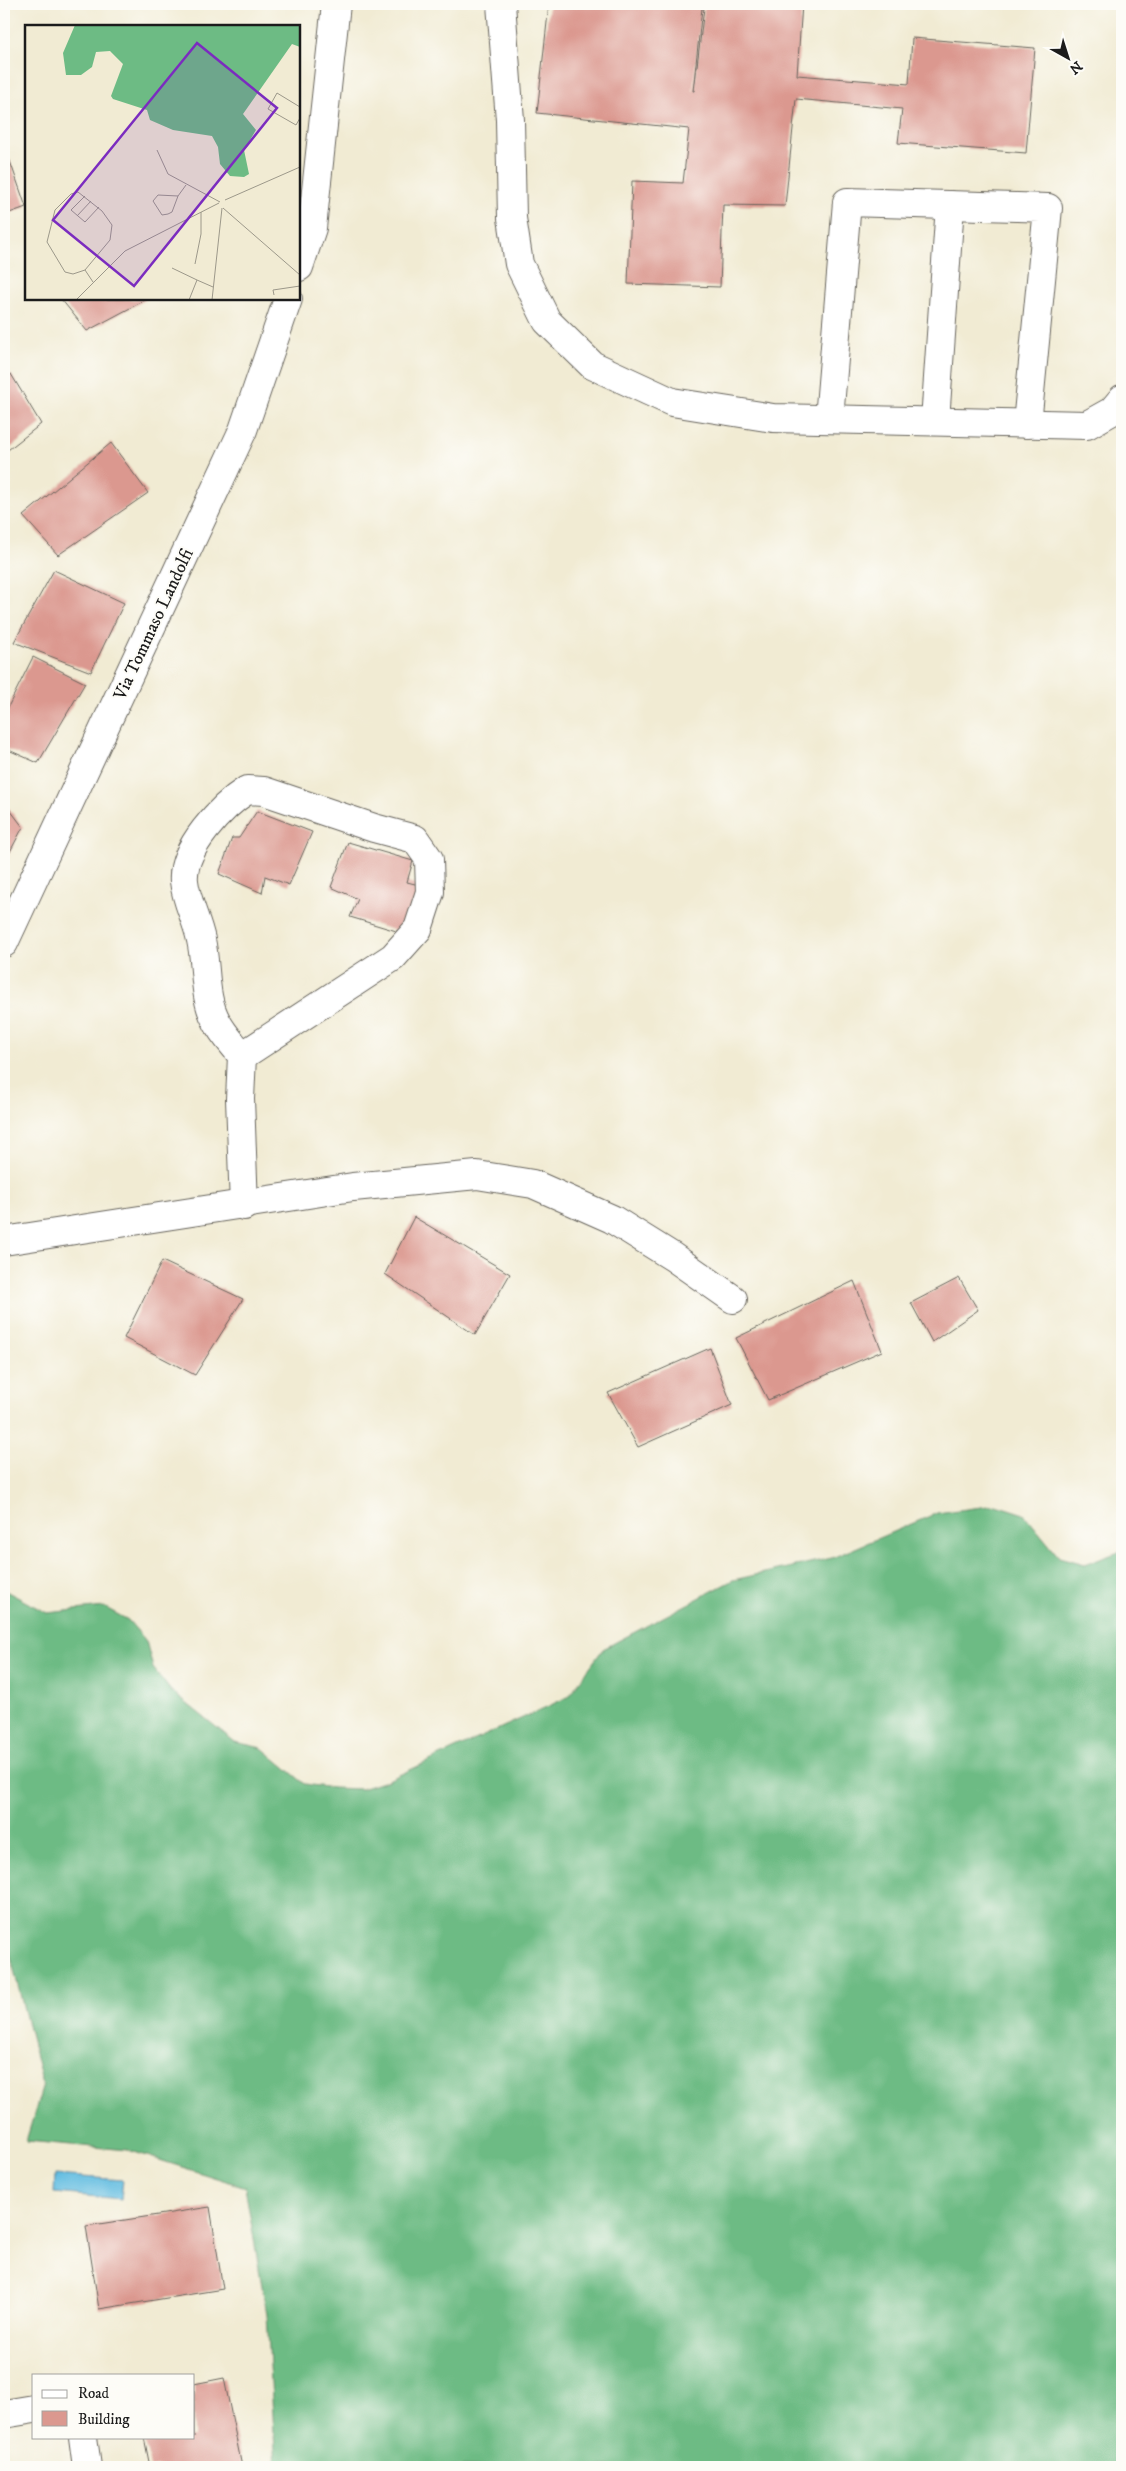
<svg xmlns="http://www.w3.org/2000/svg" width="1126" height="2471" font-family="'IM FELL DW Pica',serif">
  <rect width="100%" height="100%" fill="#fdfcf7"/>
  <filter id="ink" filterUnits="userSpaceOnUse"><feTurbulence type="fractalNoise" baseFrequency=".02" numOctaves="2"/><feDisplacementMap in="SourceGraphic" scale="10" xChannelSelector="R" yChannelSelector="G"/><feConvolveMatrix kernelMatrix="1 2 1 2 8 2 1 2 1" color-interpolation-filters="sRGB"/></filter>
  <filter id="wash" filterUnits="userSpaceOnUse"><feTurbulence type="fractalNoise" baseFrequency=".0096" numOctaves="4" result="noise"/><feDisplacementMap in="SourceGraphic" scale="20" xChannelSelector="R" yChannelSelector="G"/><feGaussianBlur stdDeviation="1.12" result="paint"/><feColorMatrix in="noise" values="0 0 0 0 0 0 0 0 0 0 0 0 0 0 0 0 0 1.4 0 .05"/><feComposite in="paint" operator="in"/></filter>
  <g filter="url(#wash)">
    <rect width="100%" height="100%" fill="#f1ebd3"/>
    <path fill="#6dbb84" stroke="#446c50" d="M996,1505L1024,1514L1059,1557L1085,1564L1122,1551V2467H276L267,2315L245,2187L128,2150L26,2141L43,2085L4,1930V1590L47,1613L104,1607L128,1620L146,1641L153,1668L171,1691L235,1742L262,1748L305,1784L333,1788L361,1789L386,1781L568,1697L603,1649L733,1580L832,1558L937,1513Z"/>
    <path fill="#63bde1" stroke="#406c7e" d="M55,2175L123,2180L121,2199L54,2193Z"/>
    <g id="blocks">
      <g fill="#db988f" fill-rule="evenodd">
        <path d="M549,4H802L797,75L909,84L912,38L1035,48L1026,153L898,143L902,109L796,99L785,206L723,205L720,287L628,284L632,181L683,183L689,129L537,113ZM702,8H704L694,91H693Z"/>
        <path d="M4,144L26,207L4,215Z"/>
        <path d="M61,299H147L87,331Z"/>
        <path d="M11,374L41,424L4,453V378Z"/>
        <path d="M111,443L148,493L58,555L23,516Z"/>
        <path d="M54,570L124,603L91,672L14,642Z"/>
        <path d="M33,657L85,683L38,763L4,748V715Z"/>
        <path d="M4,802L23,827L4,863Z"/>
        <path d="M257,811L312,832L289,885L265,876L262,893L219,874L232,838H239Z"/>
        <path d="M348,842L413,861L407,882L423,886L403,933L350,917L358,899L331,887Z"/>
        <path d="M414,1217L510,1274L475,1335L385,1274Z"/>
        <path d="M162,1261L243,1299L195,1375L124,1338Z"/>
        <path d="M959,1278L978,1310L932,1342L911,1303Z"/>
        <path d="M854,1281L882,1351L768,1400L736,1338Z"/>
        <path d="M710,1348L732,1405L638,1447L608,1393Z"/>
        <path d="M210,2207L223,2289L99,2309L86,2226Z"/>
        <path d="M224,2378L242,2467H150L144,2437H194V2384Z"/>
      </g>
    </g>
  </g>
  <g filter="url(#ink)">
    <use href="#blocks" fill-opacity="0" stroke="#67645c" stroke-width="1"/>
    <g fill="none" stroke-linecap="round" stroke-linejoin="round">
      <g stroke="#67645c" stroke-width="30">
        <g id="minor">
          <path d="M501,4L510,120L512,218L519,264L547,321L592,365L672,402L773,418L1087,425L1112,411L1122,399"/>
          <path d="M299,267L312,228L336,4"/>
          <path d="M829,419L847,202L1048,208L1027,424"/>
          <path d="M935,421L950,205"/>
          <path d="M4,943L243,430L288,299"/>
          <path d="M242,1056C234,1045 223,1034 217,1022C203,998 207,966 201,940C197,920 186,901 184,881C181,849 222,806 247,790L264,791L374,828L415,839L429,859L430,892L418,929L393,957L242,1056L240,1099L244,1206"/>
          <path d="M4,1241L353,1187L477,1175L533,1184L612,1219L673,1257L733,1299"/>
          <path d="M4,2414L34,2409"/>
          <path d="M83,2437L87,2467"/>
        </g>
      </g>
      <use href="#minor" stroke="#fff" stroke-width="28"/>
    </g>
  </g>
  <g text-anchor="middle" stroke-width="4" stroke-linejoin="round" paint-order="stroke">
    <g font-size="18" fill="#1c1c1c" stroke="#fdfcf7">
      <text transform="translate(153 624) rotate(-65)" y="6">Via Tommaso Landolfi</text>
    </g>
  </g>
  <g transform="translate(25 25)">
    <rect width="275" height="275" fill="#f1ebd3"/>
    <path d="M50,0H275V22L267,19L218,89L231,105L219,125L224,149L219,152L205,151L195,139L193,122L187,111L148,105L125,95L122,85L88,74L86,71L98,39L85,26L71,27L67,42L56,50H41L38,28Z" fill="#6dbb84"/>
    <path fill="none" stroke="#9c988a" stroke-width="1" d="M275,82L252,68L243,84L271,100L275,93M132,125L143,149L195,177M60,171L46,185L60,197L74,182M153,171L147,187L143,189L137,190L128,176L133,170L153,171L161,160M200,175L275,142M198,183L275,250M52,191L66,176M170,239L176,209V187M147,243L172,255M60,245L48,249L40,247L22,217L30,185L46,169L53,167L77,186L87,200L85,215L60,245L68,257M249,270L248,265L275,261M51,275L100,226L194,178M164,275L172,255L188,262M187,275L197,183"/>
    <path fill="#7b2cbf" fill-opacity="0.15" stroke="#7b2cbf" stroke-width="2.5" d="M172,18L252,83L109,261L28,195Z"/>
    <rect width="275" height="275" fill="none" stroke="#1c1c1c" stroke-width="2.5"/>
  </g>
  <rect width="1126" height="2471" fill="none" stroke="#fdfcf7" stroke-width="20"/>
  <rect x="32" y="2374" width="162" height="65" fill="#fdfcf7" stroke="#a3a29f"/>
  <rect x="42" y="2390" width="25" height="8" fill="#ffffff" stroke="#a3a29f"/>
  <text x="78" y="2398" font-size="15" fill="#1c1c1c">Road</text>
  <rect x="42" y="2411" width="25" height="15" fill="#db988f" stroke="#a3a29f"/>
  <text x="78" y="2424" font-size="15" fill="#1c1c1c">Building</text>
  <g transform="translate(1068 58) rotate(141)" stroke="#fdfcf7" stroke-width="4" paint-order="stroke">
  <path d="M0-4L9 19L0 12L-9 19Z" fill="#1c1c1c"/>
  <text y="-8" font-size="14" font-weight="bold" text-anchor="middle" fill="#1c1c1c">N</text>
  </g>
</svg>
